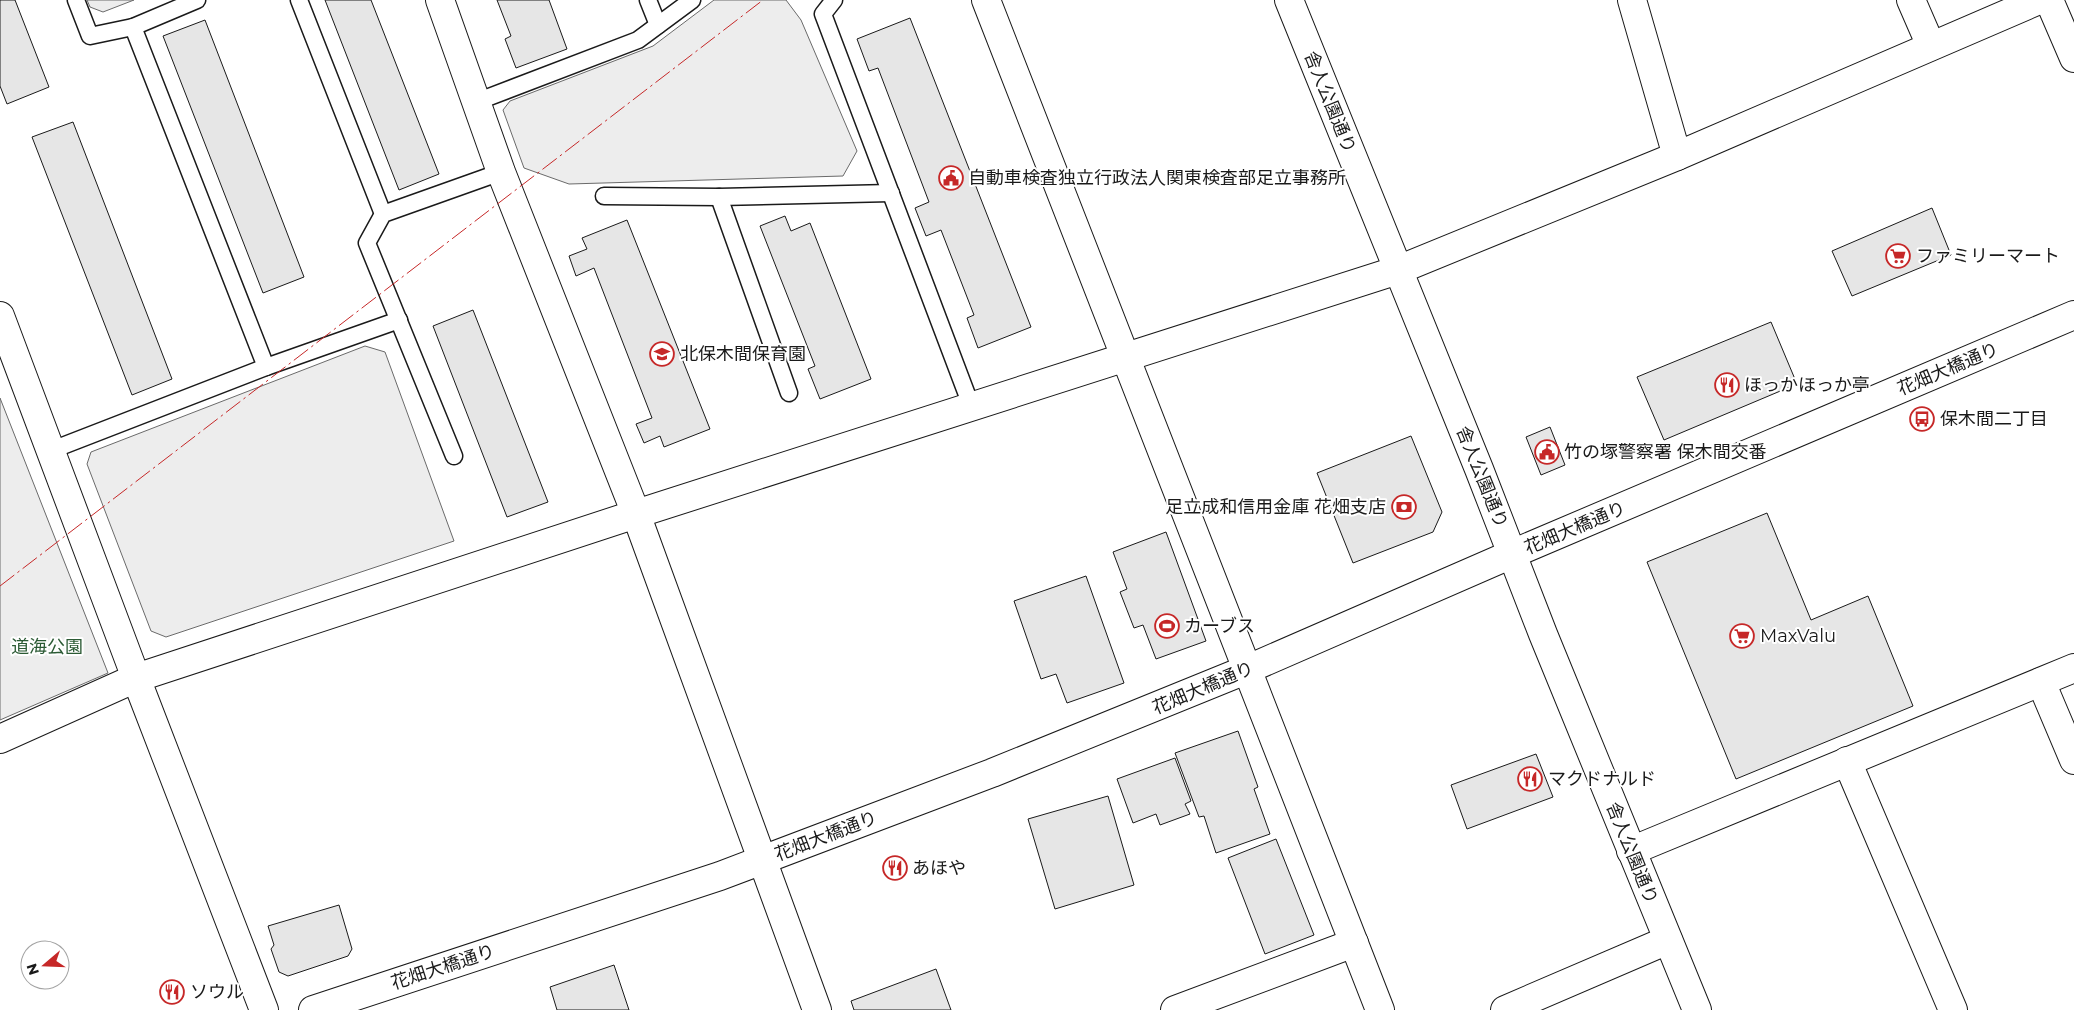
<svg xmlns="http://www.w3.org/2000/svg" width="2074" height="1010" font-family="Montserrat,'Noto Sans JP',sans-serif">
  <rect width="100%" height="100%" fill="#fff"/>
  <g fill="#ededed" stroke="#6a6a6a">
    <path d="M87,0H134L103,12L90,7Z"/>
    <path d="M714,0H786L801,20L857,151L843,176L569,184L524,168L503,110L510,101L653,46Z"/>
    <path d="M365,346L385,352L454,541L166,637L151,631L87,464L91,452Z"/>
    <path d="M0,398L108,673L0,720Z"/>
  </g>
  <g fill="#e6e6e6" stroke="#1a1a1a">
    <path d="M0,0H15L49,87L7,104L0,86Z"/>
    <path d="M325,0H371L439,174L399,190Z"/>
    <path d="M497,0H549L567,49L516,68L505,39L511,36Z"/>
    <path d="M910,18L1031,327L978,348L967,318L974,315L941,230L926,236L915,208L929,202L878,68L869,71L857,39Z"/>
    <path d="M205,20L304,277L263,293L163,36Z"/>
    <path d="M73,122L172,379L132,395L32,137Z"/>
    <path d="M1932,208L1951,255L1852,296L1832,251Z"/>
    <path d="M785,216L791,231L810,223L871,379L820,399L808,369L815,366L760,226Z"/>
    <path d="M627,220L710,429L664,447L660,436L644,443L636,424L652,418L594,268L576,276L569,256L587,249L582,238Z"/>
    <path d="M473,310L548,502L507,517L433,326Z"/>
    <path d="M1771,322L1797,384L1664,440L1637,377Z"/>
    <path d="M1550,427L1565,465L1541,475L1526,437Z"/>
    <path d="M1411,436L1442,512L1433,532L1353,563L1317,473Z"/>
    <path d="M1767,513L1811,620L1868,596L1913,706L1736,779L1647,562Z"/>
    <path d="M1166,532L1206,641L1156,659L1143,625L1134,628L1120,592L1127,589L1113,552Z"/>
    <path d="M1086,576L1124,683L1067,703L1056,674L1041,679L1014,601Z"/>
    <path d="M1238,731L1258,787L1254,789L1270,834L1216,853L1204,816L1199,817L1175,753Z"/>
    <path d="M1536,754L1553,797L1467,829L1451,785Z"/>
    <path d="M1175,758L1191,801L1185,804L1190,814L1160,825L1156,814L1133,823L1117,779Z"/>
    <path d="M1108,796L1134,885L1055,909L1028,819Z"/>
    <path d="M1276,839L1314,935L1265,954L1228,858Z"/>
    <path d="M339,905L352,949L348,956L288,976L279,972L271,949L274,945L268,926Z"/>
    <path d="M614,965L629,1010H557L550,987Z"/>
    <path d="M936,969L951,1010H854L851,1001Z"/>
  </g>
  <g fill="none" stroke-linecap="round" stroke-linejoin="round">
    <g stroke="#1a1a1a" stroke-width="19">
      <g id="lane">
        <path d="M76,0L90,36L133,27L197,0"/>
        <path d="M299,0L383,214"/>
        <path d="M648,0L658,25"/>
        <path d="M834,0L823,14L972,408"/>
        <path d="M133,27L266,367"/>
        <path d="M476,102L638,40L692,0"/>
        <path d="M604,196L719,197L891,193"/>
        <path d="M719,197L789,393"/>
        <path d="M52,450L266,367L399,320"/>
        <path d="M454,456L367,243L383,214L501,172"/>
      </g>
    </g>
    <g stroke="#1a1a1a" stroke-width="30">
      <g id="street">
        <path d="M440,0L501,172L636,514"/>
        <path d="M986,0C1116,337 1249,673 1380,1010"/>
        <path d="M1632,0L1677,156"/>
        <path d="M1911,0L1931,46"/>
        <path d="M2049,0L2074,58"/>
        <path d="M136,678L264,1010"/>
        <path d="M2041,682L2074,760"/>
        <path d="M0,739L136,678L636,514L1398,270L1677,156L2039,0"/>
        <path d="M1847,761L1953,1010"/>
        <path d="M1631,851L2074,668"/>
        <path d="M1175,1010L1354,943"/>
        <path d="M1505,1010L1668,940"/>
      </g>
    </g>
    <g stroke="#1a1a1a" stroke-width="30">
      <g id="secondary">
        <path d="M1289,0L1479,469L1543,634L1697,1010"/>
        <path d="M0,316L136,678"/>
        <path d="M636,514L817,1010"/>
        <path d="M313,1010L720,876L992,773L1248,669L1512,554L2074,315"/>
      </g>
    </g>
    <use href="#lane" stroke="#fff" stroke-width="16"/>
    <use href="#street" stroke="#fff" stroke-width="28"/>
    <use href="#secondary" stroke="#fff" stroke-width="28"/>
    <path stroke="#c62828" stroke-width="1" stroke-dasharray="18 4 2.5 4" stroke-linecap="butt" d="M0,586L763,0"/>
  </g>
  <defs>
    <g id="civic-ring" transform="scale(1.25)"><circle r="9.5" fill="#fff" stroke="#c62828" stroke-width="1.5"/><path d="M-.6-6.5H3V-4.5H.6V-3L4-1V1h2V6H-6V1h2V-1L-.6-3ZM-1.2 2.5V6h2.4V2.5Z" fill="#c62828"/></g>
    <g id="supermarket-ring" transform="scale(1.25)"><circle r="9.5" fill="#fff" stroke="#c62828" stroke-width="1.5"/><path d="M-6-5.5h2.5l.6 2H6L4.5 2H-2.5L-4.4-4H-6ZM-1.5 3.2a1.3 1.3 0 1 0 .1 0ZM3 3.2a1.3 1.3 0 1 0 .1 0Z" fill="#c62828"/></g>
    <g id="school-ring" transform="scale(1.25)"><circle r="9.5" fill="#fff" stroke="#c62828" stroke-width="1.5"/><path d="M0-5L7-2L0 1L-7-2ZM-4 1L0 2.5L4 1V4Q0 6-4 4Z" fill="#c62828"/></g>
    <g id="restaurant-ring" transform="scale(1.25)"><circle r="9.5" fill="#fff" stroke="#c62828" stroke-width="1.5"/><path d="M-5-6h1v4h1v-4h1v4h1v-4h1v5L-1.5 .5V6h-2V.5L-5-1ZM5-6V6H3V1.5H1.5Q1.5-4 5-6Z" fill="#c62828"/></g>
    <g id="bus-ring" transform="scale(1.25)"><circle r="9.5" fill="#fff" stroke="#c62828" stroke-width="1.5"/><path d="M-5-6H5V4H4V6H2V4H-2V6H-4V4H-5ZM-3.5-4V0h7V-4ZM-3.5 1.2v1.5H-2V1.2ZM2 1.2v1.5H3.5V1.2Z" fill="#c62828"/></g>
    <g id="bank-ring" transform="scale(1.25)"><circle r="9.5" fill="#fff" stroke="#c62828" stroke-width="1.5"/><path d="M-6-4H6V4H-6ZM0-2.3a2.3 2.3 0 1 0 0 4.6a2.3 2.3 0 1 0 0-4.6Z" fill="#c62828"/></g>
    <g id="stadium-ring" transform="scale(1.25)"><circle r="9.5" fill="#fff" stroke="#c62828" stroke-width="1.5"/><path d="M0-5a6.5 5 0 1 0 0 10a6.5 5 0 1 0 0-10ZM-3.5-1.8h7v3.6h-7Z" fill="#c62828"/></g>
  </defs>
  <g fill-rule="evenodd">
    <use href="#civic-ring" x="951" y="178"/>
    <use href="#supermarket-ring" x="1898" y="256"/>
    <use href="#school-ring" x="662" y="354"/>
    <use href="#restaurant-ring" x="1727" y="385"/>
    <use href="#bus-ring" x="1922" y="419"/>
    <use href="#civic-ring" x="1547" y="452"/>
    <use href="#bank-ring" x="1404" y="507"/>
    <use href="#stadium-ring" x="1167" y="626"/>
    <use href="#supermarket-ring" x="1742" y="636"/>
    <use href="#restaurant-ring" x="1530" y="779"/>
    <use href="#restaurant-ring" x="895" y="868"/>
    <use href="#restaurant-ring" x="172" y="992"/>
  </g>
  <g text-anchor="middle" stroke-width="4" stroke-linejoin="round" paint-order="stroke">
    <g font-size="18" fill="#1a1a1a" stroke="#fff">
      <text transform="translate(1330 102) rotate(68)" y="6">舎人公園通り</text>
      <text transform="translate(1948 369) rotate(-23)" y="6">花畑大橋通り</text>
      <text transform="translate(1482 477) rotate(68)" y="6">舎人公園通り</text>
      <text transform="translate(1575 528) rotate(-23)" y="6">花畑大橋通り</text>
      <text transform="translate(1203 688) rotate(-23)" y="6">花畑大橋通り</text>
      <text transform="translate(826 836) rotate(-21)" y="6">花畑大橋通り</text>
      <text transform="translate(1632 853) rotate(68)" y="6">舎人公園通り</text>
      <text transform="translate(443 967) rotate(-18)" y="6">花畑大橋通り</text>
    </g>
    <g font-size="18" fill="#1a1a1a" stroke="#fff" text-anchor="start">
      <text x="968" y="184">自動車検査独立行政法人関東検査部足立事務所</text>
      <text x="1916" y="262">ファミリーマート</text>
      <text x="680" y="360">北保木間保育園</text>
      <text x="1744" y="391">ほっかほっか亭</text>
      <text x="1940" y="425">保木間二丁目</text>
      <text x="1564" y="458">竹の塚警察署 保木間交番</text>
      <text x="1386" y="513" text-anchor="end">足立成和信用金庫 花畑支店</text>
      <text x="1184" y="632">カーブス</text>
      <text x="1760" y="642">MaxValu</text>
      <text x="1548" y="785">マクドナルド</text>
      <text x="912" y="874">あほや</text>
      <text x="190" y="998">ソウル</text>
    </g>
    <g font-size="18" fill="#2b5a34" stroke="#fff">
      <text x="47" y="653">道海公園</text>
    </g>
  </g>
  <g transform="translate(45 965) rotate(251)"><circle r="24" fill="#ffffff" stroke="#a3a3a3"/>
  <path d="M0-4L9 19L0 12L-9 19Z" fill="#c62828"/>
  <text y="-8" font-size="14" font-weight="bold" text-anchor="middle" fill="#1a1a1a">N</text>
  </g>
</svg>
